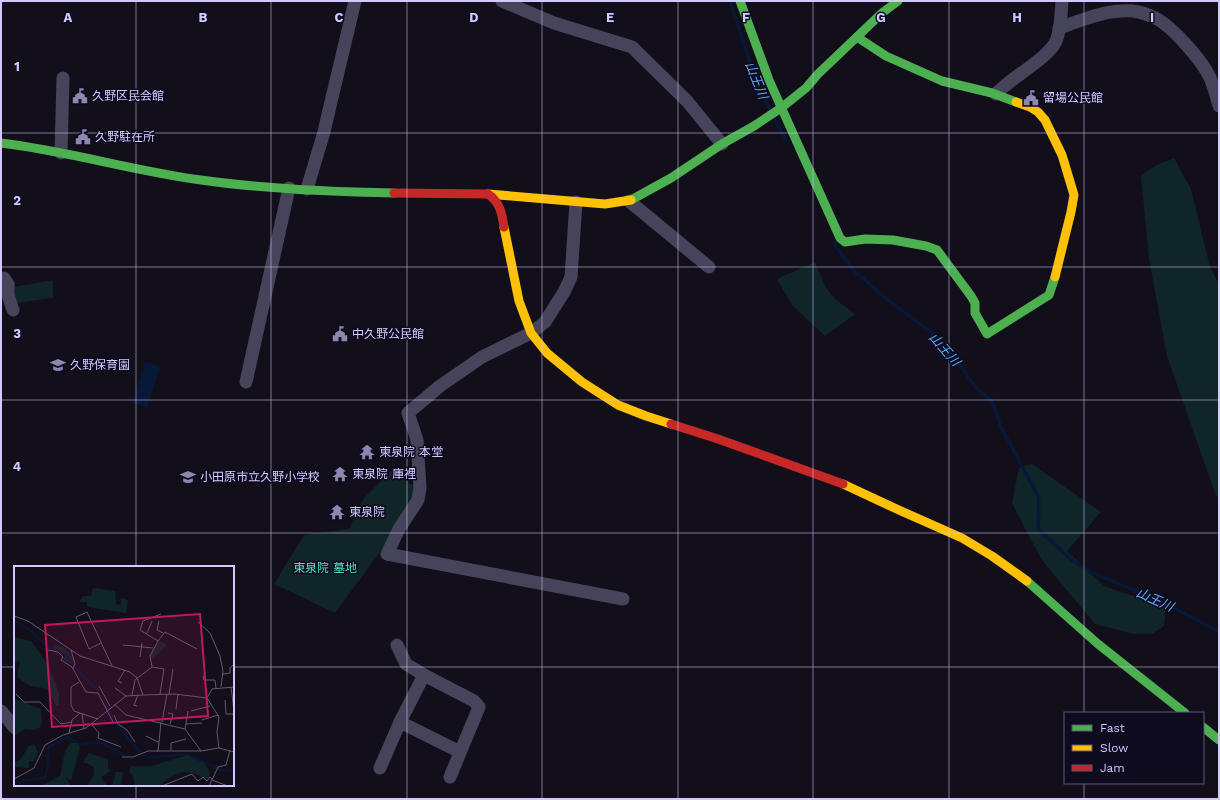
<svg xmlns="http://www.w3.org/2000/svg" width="1220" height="800" font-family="'Work Sans','Noto Sans JP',sans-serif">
  <rect width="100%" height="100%" fill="#120f1a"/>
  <g fill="#0f2527">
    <path d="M1174,158L1191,189L1210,267L1219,284V500L1215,493L1167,356L1149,259L1141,175L1157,165Z"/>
    <path d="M815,262L826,288L835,299L855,314L825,336L792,305L777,279Z"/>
    <path d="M53,280V298L16,303L12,287Z"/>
    <path d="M1032,464L1101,512L1067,551L1104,586L1153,603L1166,606L1164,626L1152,634H1133L1095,624L1041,559L1012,503L1019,468L1026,465Z"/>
    <path d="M391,471L415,487L413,499L380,552L335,613L274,584L304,535L349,529L364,498Z"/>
  </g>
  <path fill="#081839" d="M145,362L160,367L147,408L133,403Z"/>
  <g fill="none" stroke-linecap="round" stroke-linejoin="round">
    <g stroke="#081839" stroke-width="3.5">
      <path d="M730,1L756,82L770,110"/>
      <path d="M775,119L786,140"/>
      <path d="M834,243L852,269L889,301L931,332L960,365L976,388L992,401L1001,427L1039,498L1038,529L1070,559L1093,573L1165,603L1219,632"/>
    </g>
    <g stroke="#46445b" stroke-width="13">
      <path d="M502,1L554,23L632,47L687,101L722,144"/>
      <path d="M1059,28C1079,21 1100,12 1121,11C1130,10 1142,12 1151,16C1170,23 1203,61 1211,80C1214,88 1217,98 1219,106"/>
      <path d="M996,94C1010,78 1049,58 1056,41C1061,30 1061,13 1062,1"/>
      <path d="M61,153L63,78"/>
      <path d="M307,189L324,132L330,106L355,1"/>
      <path d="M629,201L709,267"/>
      <path d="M576,202L571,277L564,292L545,322L531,333L482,357L440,386L408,413L417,440L420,488L418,500L399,529L387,554L623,599"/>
      <path d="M1,279L4,278L8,284V295L13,310"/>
      <path d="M246,382L289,188"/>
      <path d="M397,645L406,664L424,675L474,701L479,707L450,777"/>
      <path d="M1,711L15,728"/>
      <path d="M400,722L460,752"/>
      <path d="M380,768L400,722L424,675"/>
    </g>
    <g stroke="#4caf50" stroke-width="9">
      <path d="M740,1L769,80L840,238L845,242L865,239L893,240L926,246L937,250L971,296L975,303V313L987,334L1049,295L1055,277"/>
      <path d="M857,37L886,56L942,81L992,93L1016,102"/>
      <path d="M1,143C68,151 134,171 201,180C265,189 330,192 394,193"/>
      <path d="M631,200L671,178L722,144L754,126L781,108L806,88L818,74L882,13L898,1"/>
      <path d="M1027,581L1098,644L1185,713"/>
      <path d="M1203,727L1219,740"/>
    </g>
    <g stroke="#ffc107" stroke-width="9">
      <path d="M1016,102L1030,107L1038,112L1045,120L1062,155L1074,195L1071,212L1055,277"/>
      <path d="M488,194L605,204L631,200"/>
      <path d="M504,227L519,301L531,333L547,353L582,382L618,405L646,416L671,424"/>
      <path d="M843,484L901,511L962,538L992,556L1027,581"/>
    </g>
    <g stroke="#c62828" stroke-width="9">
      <path d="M394,193L488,194C500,202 502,214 504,227"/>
      <path d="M671,424L718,439L843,484"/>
    </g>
  </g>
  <path fill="none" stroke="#d1c9ff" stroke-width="1" stroke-opacity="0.55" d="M136,1V567M271,1V799M407,1V799M542,1V799M678,1V799M813,1V799M949,1V799M1084,1V713M1,133H1219M1,267H1219M1,400H1219M1,533H1219M1,667H15M233,667H1219M1084,783V799M136,785V799"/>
  <defs>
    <g id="civic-bare" transform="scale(1.2)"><path d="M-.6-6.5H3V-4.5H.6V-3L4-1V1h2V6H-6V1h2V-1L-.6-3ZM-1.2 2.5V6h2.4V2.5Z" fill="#8e88af" stroke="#0f0b1f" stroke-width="2.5" paint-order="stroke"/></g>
    <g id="school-bare" transform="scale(1.2)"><path d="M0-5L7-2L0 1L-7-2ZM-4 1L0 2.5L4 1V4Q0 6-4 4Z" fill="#8e88af" stroke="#0f0b1f" stroke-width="2.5" paint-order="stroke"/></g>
    <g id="temple-bare" transform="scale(1.2)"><path d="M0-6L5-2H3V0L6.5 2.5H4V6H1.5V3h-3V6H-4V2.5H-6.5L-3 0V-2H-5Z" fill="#8e88af" stroke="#0f0b1f" stroke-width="2.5" paint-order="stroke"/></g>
  </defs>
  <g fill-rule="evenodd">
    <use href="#civic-bare" x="80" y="96"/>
    <use href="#civic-bare" x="1031" y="98"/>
    <use href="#civic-bare" x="83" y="137"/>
    <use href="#civic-bare" x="340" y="334"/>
    <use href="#school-bare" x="58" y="365"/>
    <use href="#temple-bare" x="367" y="452"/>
    <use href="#temple-bare" x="340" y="474"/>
    <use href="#school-bare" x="188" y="477"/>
    <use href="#temple-bare" x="337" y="512"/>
  </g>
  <g text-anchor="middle" stroke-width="3" stroke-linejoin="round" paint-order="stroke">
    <g font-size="12" fill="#d1c9ff" stroke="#0f0b1f" text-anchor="start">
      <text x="92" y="100">久野区民会館</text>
      <text x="1043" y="102">留場公民館</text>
      <text x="95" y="141">久野駐在所</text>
      <text x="352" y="338">中久野公民館</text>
      <text x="70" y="369">久野保育園</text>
      <text x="379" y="456">東泉院 本堂</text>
      <text x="352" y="478">東泉院 庫裡</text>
      <text x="200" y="481">小田原市立久野小学校</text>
      <text x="349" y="516">東泉院</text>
    </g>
    <g font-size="12" fill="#52e3c3" stroke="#0f0b1f">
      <text x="325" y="572">東泉院 墓地</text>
    </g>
    <g font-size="13" font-style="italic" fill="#57acff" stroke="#0f0b1f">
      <text transform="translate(757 80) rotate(68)" y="5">山王川</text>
      <text transform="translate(945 349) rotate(48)" y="5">山王川</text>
      <text transform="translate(1155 599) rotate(24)" y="5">山王川</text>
    </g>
  </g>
  <g transform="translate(14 566)">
    <rect width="220" height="220" fill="#120f1a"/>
    <path d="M79,22L101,25L102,38L107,39V32L114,34L112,47L79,42L73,40V36H65L69,30H77ZM0,71L17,75L34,98L45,127V139L42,140L34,123L16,120L3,111L6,95L0,97ZM145,75L153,78L139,93L136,91ZM41,79L48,80L56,88L60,95L59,99L49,94L52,89L39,83ZM0,133L27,143L28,155L26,161L20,164L11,163L0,170ZM57,177H63L66,181L58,212L57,214L52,212L57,220H27L46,210L51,185ZM20,178L24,186L20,195H15V202L0,201V196L6,194L15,180ZM75,187L94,193V202L97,205L87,211L93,220H73L80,208V201L69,196ZM173,189L185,192L191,198L196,207L194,213L179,207L168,206L155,212L145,220H121L119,209L115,206L117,200H138ZM102,206H109L107,220H98Z" fill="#0f2527"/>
    <path fill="none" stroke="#081839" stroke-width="2" d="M0,54L17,65L33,80L52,88L59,99M61,102L85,126M90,136L100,154M101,157L126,186M128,188L136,192L173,188L207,204L220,206M3,220L9,214L31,212L34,199V181L54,171L66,179L83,176L90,178L112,190"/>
    <path fill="none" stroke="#5e5976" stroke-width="1" d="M0,50L14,55L66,90L116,106L123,112L129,129L161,128L193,132L198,123L220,121M145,55L143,64L149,67M184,56L196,67L206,90L209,105L207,121M133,67L138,55M144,75L151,66L183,83M87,77L75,83L62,51L73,46L98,100M109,79L139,82M34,84L44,86L49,91L47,94L58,101L72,126L84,127L100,158M57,84L61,98L59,102M126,91L128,77M138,101L150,103L146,128M209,108L216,107V102L220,98M189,110L190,114H201L202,122M65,116L57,121V139L60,145L84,153M108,117L104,115L111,104M85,120L96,140M217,121L220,145M101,122L112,130M2,128L10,136H26L47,158L58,156M155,128L159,103M118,129L121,114L138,101L136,90L144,75L126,64L129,55L147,48M193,132L205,151L203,166L205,182M211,134L212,148H220M100,138L112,149L171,163L187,185L205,182L220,186M123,140L120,139L124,129M162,143L164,128M177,145L196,140M68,147L70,163M154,147L159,148L156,158M100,149L104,158L113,164L121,176M188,154L204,149M148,156L153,128M172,158L188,157M78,159L85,167L84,172L107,181M171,163L174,145M55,167L58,154L66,147M132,170L144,176M157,184V177L172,173M144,186L147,156M108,191H119L134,185H187M0,213L20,202L31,179L49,169L72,162L112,130L129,129M198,214L214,220M148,220L178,208L184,215L189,211L193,215L196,211L198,213M195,220L204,201L212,199L216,184"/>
    <path fill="#c2185b" fill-opacity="0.15" stroke="#c2185b" stroke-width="2" d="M186,48L194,150L38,161L31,59Z"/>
    <rect width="220" height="220" fill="none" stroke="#d1c9ff" stroke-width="2"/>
  </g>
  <g font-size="13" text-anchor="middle" font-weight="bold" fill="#d1c9ff" stroke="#0f0b1f" stroke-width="3" stroke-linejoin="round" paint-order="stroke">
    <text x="68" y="22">A</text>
    <text x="203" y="22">B</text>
    <text x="339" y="22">C</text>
    <text x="474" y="22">D</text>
    <text x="610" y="22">E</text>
    <text x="746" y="22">F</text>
    <text x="881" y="22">G</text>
    <text x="1017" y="22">H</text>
    <text x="1152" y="22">I</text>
    <text x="17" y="71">1</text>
    <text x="17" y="205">2</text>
    <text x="17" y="338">3</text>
    <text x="17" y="471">4</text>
  </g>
  <rect width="1220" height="800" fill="none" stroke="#d1c9ff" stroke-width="4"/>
  <rect x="1064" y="712" width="140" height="72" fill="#0f0b1f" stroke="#5d5779"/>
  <rect x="1072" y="725" width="20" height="6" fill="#4caf50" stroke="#5d5779"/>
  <text x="1100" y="732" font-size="12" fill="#d1c9ff">Fast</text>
  <rect x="1072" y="745" width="20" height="6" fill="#ffc107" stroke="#5d5779"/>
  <text x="1100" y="752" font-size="12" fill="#d1c9ff">Slow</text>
  <rect x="1072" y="765" width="20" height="6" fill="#c62828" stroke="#5d5779"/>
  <text x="1100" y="772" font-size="12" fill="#d1c9ff">Jam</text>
</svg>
